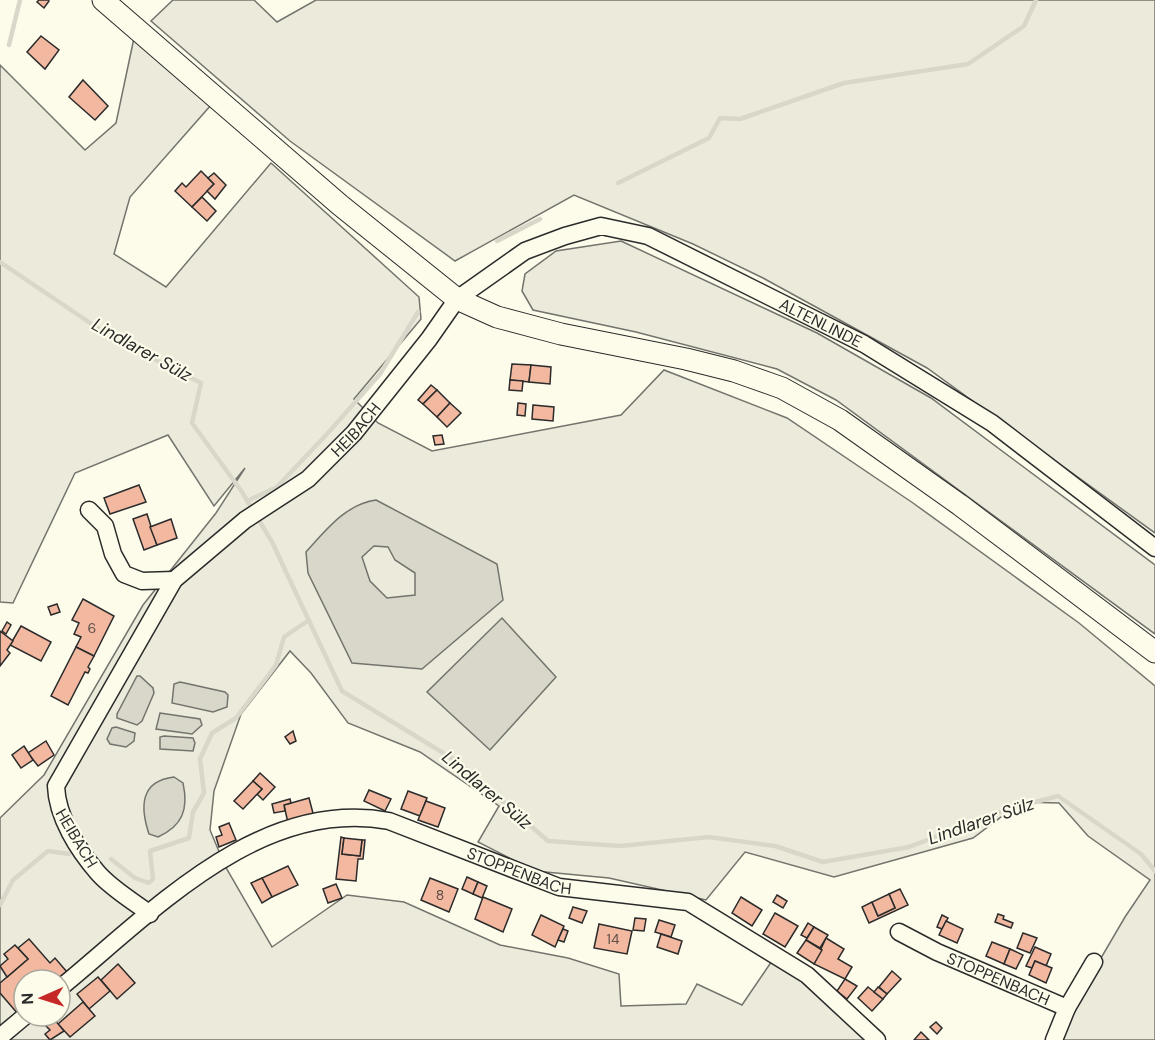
<svg xmlns="http://www.w3.org/2000/svg" width="1155" height="1040" font-family="'DM Sans',sans-serif">
  <rect width="100%" height="100%" fill="#fdfbea"/>
  <g fill="#ecebdb" stroke="#74746e" stroke-width="1.5" fill-rule="evenodd">
    <path d="M173,0H254L277,22L316,0H1155V533L927,368L763,278L693,244L574,195L455,261L290,141L151,21Z"/>
    <path d="M134,38L211,105L130,197L114,254L166,287L271,163L419,297L421,319L354,399L378,423L432,451L621,415L664,370L787,418L913,503L1079,623L1155,686V1040H1053L1125,917L1150,880L1088,836L1059,803L1021,802L973,838L834,877L745,852L706,900L609,878L535,871L478,842L499,806L420,752L348,723L311,673L290,651L241,714L214,791L210,830L225,866L272,947L347,895L404,902L500,945L568,958L619,974L621,1006L686,1004L697,984L742,1005L776,955L870,1040H0V818L44,775L143,605L216,513L245,468L214,506L168,435L75,473L13,603L0,602V65L85,150L116,123ZM24,980H60V1016H24Z"/>
    <path d="M621,241L817,333L931,398L1155,565V634L836,400L777,369L636,332L533,310L522,291L525,274L556,251Z"/>
  </g>
  <g fill="#d8d7c9" stroke="#74746e" stroke-width="1.5" fill-rule="evenodd">
    <path d="M376,500L497,564L503,600L422,669L352,663L308,573L306,552C326,530 346,504 376,500ZM374,546L388,547L395,560L415,573V595L387,598L370,581L362,557Z"/>
    <path d="M502,618L556,677L490,750L427,692Z"/>
    <path d="M137,676H140L153,688L154,693L142,721L137,725L117,718V714Z"/>
    <path d="M180,682L225,692L228,695L227,707L213,712L172,703L174,684Z"/>
    <path d="M160,713L200,719L202,725L192,734L156,729Z"/>
    <path d="M116,727L135,733L134,741L126,747L110,744L107,739L112,728Z"/>
    <path d="M164,736L193,738L195,743L193,751L160,749V737Z"/>
    <path d="M174,777L183,783C189,810 182,826 158,837L149,834C140,807 140,781 174,777Z"/>
  </g>
  <g fill="none" stroke-linecap="round" stroke-linejoin="round">
    <g stroke="#d8d7c9" stroke-width="4.5">
      <path d="M9,45L20,0"/>
      <path d="M618,183L709,138L720,118L740,119L844,83L968,64L1024,26L1036,0"/>
      <path d="M497,241L540,219"/>
      <path d="M0,262L111,337L201,383L192,423L242,492L272,542L342,691L458,762L548,841L620,846L709,837L775,846L823,862L909,847L1005,810L1058,796L1141,854L1155,871"/>
      <path d="M247,501L277,487L327,434L380,374L418,312"/>
      <path d="M111,859L135,878L149,883L153,879L150,851L189,838L193,812L204,793L200,759L212,733L236,718L276,665L284,637L309,620"/>
      <path d="M0,905L13,880L48,851L69,854"/>
    </g>
  </g>
  <g fill="#f2b8a0" stroke="#2b2b2b" stroke-width="1.5">
    <path d="M39,0H48L49,1L44,8L37,2Z"/>
    <path d="M41,36L59,50L45,69L27,52Z"/>
    <path d="M83,80L108,106L95,120L69,97Z"/>
    <path d="M201,171L214,184L192,207L175,191L182,183L186,187Z"/>
    <path d="M214,173L226,185L215,199L207,191L214,184L208,178Z"/>
    <path d="M202,197L216,211L207,221L192,207Z"/>
    <path d="M512,364L531,365L529,382L510,380Z"/>
    <path d="M531,365L551,367L550,384L529,382Z"/>
    <path d="M510,380L523,381L522,391L509,390Z"/>
    <path d="M431,385L437,390L423,404L418,400Z"/>
    <path d="M437,390L450,403L437,417L423,404Z"/>
    <path d="M450,403L461,413L447,427L437,417Z"/>
    <path d="M518,403L526,404L525,416L517,415Z"/>
    <path d="M533,405L554,407L553,421L532,419Z"/>
    <path d="M442,435L444,444L435,445L433,436Z"/>
    <path d="M139,485L146,502L110,514L104,498Z"/>
    <path d="M147,514L157,545L144,550L133,519Z"/>
    <path d="M171,519L177,538L157,545L150,527Z"/>
    <path d="M83,599L114,616L94,656L76,647L81,637L74,634L79,623L72,620Z"/>
    <path d="M57,604L60,612L51,615L48,607Z"/>
    <path d="M7,622L11,625L6,634L2,631Z"/>
    <path d="M21,626L51,642L41,661L10,645Z"/>
    <path d="M0,631L13,641L7,650L10,653L0,666Z"/>
    <path d="M76,647L94,656L88,667L90,669L88,673L85,672L68,705L51,696Z"/>
    <path d="M293,731L296,741L290,744L285,737Z"/>
    <path d="M46,741L54,755L38,766L28,753Z"/>
    <path d="M24,746L33,760L21,768L12,755Z"/>
    <path d="M260,773L275,787L263,800L257,794L262,789L253,781Z"/>
    <path d="M253,781L262,789L243,809L234,801Z"/>
    <path d="M369,790L391,799L385,811L364,801Z"/>
    <path d="M408,791L427,798L420,816L401,809Z"/>
    <path d="M309,798L314,817L288,823L284,805Z"/>
    <path d="M290,799L291,803L284,805L285,811L274,813L272,804Z"/>
    <path d="M426,801L445,808L438,827L418,820Z"/>
    <path d="M229,823L236,840L219,847L216,837L222,835L219,827Z"/>
    <path d="M341,837L344,838L342,854L360,856L362,840H365L363,859H358L356,881L336,879Z"/>
    <path d="M344,838L362,840L360,856L342,854Z"/>
    <path d="M288,866L298,885L272,897L262,878Z"/>
    <path d="M467,877L478,882L473,894L462,889Z"/>
    <path d="M262,878L272,897L262,903L251,883Z"/>
    <path d="M430,878L458,889L449,912L421,900Z"/>
    <path d="M478,882L487,886L482,898L473,894Z"/>
    <path d="M336,884L342,898L328,903L323,889Z"/>
    <path d="M900,889L908,905L869,923L862,907L872,902L878,916L895,908L889,894Z"/>
    <path d="M889,894L895,908L878,916L872,902Z"/>
    <path d="M777,895L787,901L783,908L773,902Z"/>
    <path d="M483,897L512,909L503,932L475,919Z"/>
    <path d="M741,897L762,910L752,926L732,913Z"/>
    <path d="M573,907L587,911L582,923L569,918Z"/>
    <path d="M775,913L798,926L785,947L763,934Z"/>
    <path d="M998,914L1004,916L1003,919L1013,923L1011,928L995,922Z"/>
    <path d="M541,915L564,926L555,947L532,935Z"/>
    <path d="M942,915L948,918L942,929L937,927Z"/>
    <path d="M635,918L646,919L644,931L633,930Z"/>
    <path d="M659,920L675,925L671,937L655,932Z"/>
    <path d="M946,921L963,929L957,943L939,935Z"/>
    <path d="M808,923L814,927L807,938L801,935Z"/>
    <path d="M599,924L632,931L627,954L594,948Z"/>
    <path d="M814,927L828,935L820,948L806,940Z"/>
    <path d="M563,929L568,931L564,942L558,940Z"/>
    <path d="M1023,933L1037,938L1030,953L1017,948Z"/>
    <path d="M661,934L682,941L678,954L657,947Z"/>
    <path d="M826,938L844,949L838,959L852,967L845,979L814,964Z"/>
    <path d="M29,939L50,963L55,958L67,972L57,980H24V1009L18,1014L0,993V983L28,959L18,948Z"/>
    <path d="M806,940L822,950L814,964L797,953Z"/>
    <path d="M992,942L1010,949L1004,964L986,956Z"/>
    <path d="M15,945L28,959L7,977L0,966L8,959L4,954Z"/>
    <path d="M1035,947L1051,954L1046,966L1035,961L1032,968L1026,966Z"/>
    <path d="M1010,949L1023,955L1016,969L1004,964Z"/>
    <path d="M1035,961L1052,968L1046,983L1029,975Z"/>
    <path d="M118,964L135,983L117,999L101,980Z"/>
    <path d="M892,971L901,979L887,994L879,987Z"/>
    <path d="M98,977L110,991L89,1009L77,994Z"/>
    <path d="M845,979L857,986L847,999L837,991Z"/>
    <path d="M868,987L883,999L872,1011L858,998Z"/>
    <path d="M878,987L887,994L883,999L874,992Z"/>
    <path d="M83,1002L95,1016L70,1037L58,1024Z"/>
    <path d="M54,1019L64,1031L50,1040L45,1034L50,1030L46,1026Z"/>
    <path d="M936,1022L942,1028L937,1034L930,1027Z"/>
    <path d="M921,1032L929,1040H914Z"/>
  </g>
  <g fill="none" stroke-linecap="round" stroke-linejoin="round">
    <g stroke="#2b2b2b" stroke-width="19">
      <g id="minor">
        <path d="M89,510L105,526L113,554L124,574L142,581L174,580"/>
        <path id="s1" d="M150,914C133,901 112,889 98,873C78,850 57,817 56,786L174,580L245,520L308,479L354,433L429,339L457,299L525,251L565,236L601,226L648,236L864,344L992,423L1155,548"/>
        <path id="s2" d="M899,932L937,952L1067,1008"/>
        <path id="s3" d="M60,988C153,912 259,797 389,821L559,887L688,902L807,975L877,1040"/>
        <path d="M0,1037L25,1016"/>
        <path d="M1054,1040L1067,1008L1094,962"/>
      </g>
    </g>
    <g stroke="#2b2b2b" stroke-width="23">
      <path id="major" d="M103,0L340,205L457,299L497,317L561,334L686,359L734,371L782,388L840,420L960,505L1155,652"/>
    </g>
    <use href="#minor" stroke="#fdfbea" stroke-width="16"/>
    <use href="#major" stroke="#fdfbea" stroke-width="21"/>
  </g>
  <g text-anchor="middle" stroke-width="4.5" stroke-linejoin="round" paint-order="stroke">
    <g font-size="14" fill="#5d4e48">
      <text x="92" y="633">6</text>
      <text x="440" y="900">8</text>
      <text x="613" y="944">14</text>
    </g>
    <g font-size="16" fill="#2b2b2b" stroke="#fdfbea">
      <text dy="6" stroke="none"><textPath href="#s1" startOffset="1209">ALTENLINDE</textPath></text>
      <text dy="6" stroke="none"><textPath href="#s1" startOffset="639">HEIBACH</textPath></text>
      <text transform="translate(77 838) rotate(59)" y="6">HEIBACH</text>
      <text dy="6" stroke="none"><textPath href="#s3" startOffset="522">STOPPENBACH</textPath></text>
      <text dy="6" stroke="none"><textPath href="#s2" startOffset="110">STOPPENBACH</textPath></text>
    </g>
    <g font-size="18" font-style="italic" fill="#2b2b2b" stroke="#fdfbea">
      <text transform="translate(142 350) rotate(29)" y="6">Lindlarer Sülz</text>
      <text transform="translate(487 790) rotate(40)" y="6">Lindlarer Sülz</text>
      <text transform="translate(981 821) rotate(-19)" y="6">Lindlarer Sülz</text>
    </g>
  </g>
  <g transform="translate(42 998) rotate(267)"><circle r="28" fill="#fdfbea" stroke="#a9a89e" stroke-width="1.5"/>
  <path d="M0-4.5L10 22L0 15L-10 22Z" fill="#c62828"/>
  <text y="-9" font-size="16" font-weight="bold" text-anchor="middle" fill="#2b2b2b">N</text>
  </g>
</svg>
